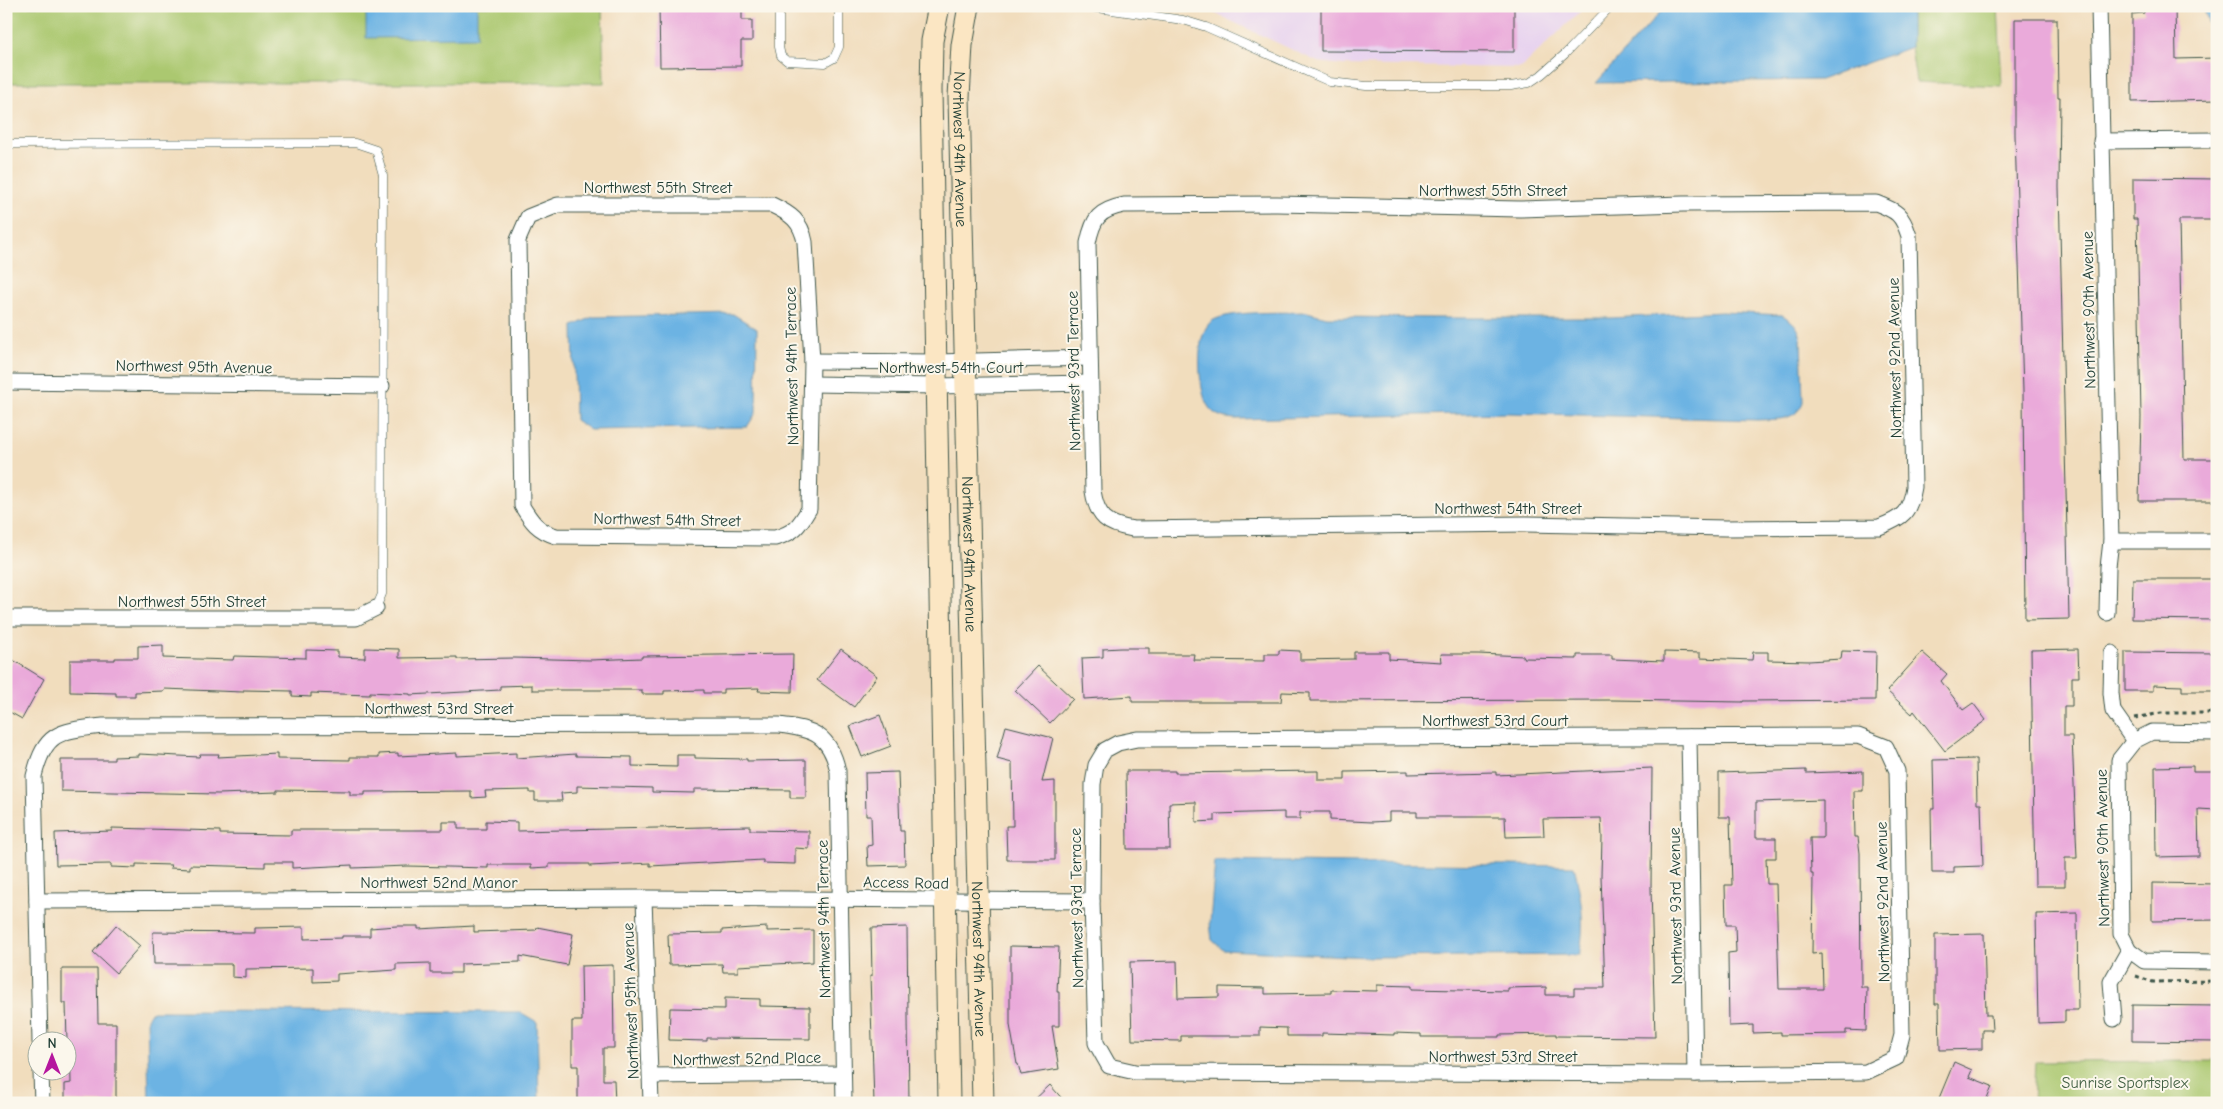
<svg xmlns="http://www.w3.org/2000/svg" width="2223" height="1109" font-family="'Comic Neue',sans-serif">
  <rect width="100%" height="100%" fill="#fbf7ec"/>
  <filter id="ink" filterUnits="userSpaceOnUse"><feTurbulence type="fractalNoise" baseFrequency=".02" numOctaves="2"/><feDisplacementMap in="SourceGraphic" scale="10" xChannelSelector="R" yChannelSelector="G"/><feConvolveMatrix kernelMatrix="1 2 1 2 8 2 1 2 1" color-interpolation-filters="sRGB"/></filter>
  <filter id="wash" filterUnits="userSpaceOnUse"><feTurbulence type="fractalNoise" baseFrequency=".0096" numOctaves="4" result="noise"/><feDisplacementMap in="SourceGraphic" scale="20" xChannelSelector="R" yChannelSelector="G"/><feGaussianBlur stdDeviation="1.12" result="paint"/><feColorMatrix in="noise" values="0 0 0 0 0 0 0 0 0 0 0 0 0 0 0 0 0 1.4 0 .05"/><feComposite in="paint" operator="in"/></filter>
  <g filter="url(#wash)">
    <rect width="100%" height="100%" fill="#f1ddbd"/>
    <path fill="#e7d2ef" d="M1182,6H1586L1521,68L1342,65L1318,62L1210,11Z"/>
    <g fill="#abc86f" stroke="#658252">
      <path d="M6,6H602L604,83H6Z"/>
      <path d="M1911,6H1998L2002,86L1916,82L1911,47Z"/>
      <path d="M2217,1061V1103H2033L2035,1062Z"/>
    </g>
    <g fill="#6cb3e3" stroke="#46788c">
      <path d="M366,6H477V37L366,38Z"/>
      <path d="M1666,6H1911V47L1820,80L1596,83Z"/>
      <path d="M2203,6H2217V30L2210,28Z"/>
      <path d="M2217,258V418L2213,412L2212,267Z"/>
      <path d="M1307,312L1327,317L1448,318H1611L1722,312L1782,315C1793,321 1798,326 1801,338L1803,402C1796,422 1775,419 1757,420L1508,413L1235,419C1224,418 1214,416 1208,406C1198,390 1194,333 1212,321C1229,310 1285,313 1307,312Z"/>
      <path d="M733,314L757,329L756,413L747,427L590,430L575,420L573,326L593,317Z"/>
      <path d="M1215,861L1574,866C1581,895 1586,926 1579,955L1368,957L1223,950L1212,940L1210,923Z"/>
      <path d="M152,1011L520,1012L537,1022L539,1103H149L147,1018Z"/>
    </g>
    <g id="blocks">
      <g fill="#eaaada" fill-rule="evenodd">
        <path d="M659,6H742V20H752V41H741V66L660,67Z"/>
        <path d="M1321,6H1514V52L1321,51Z"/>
        <path d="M2144,6H2175L2176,59L2217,58V100L2132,102V14L2144,13Z"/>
        <path d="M2015,19H2057L2058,97H2060L2059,187L2069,619L2025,620L2023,391L2015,135Z"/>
        <path d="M2133,178L2217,179V220H2179L2184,459H2217V501H2139L2141,417L2138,262L2137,219H2133Z"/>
        <path d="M2133,579H2217V620L2132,619Z"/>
        <path d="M163,645V658L233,660L234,656L306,658V650L338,651V657L365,658V648L399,649V658L457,657V659L514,658L591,660L642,658V656L793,654L792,692L758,691L759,688L723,689V693H704V690L664,691V694H642V690H532V685L500,686V690L410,695V694L370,692V695L311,693V697L292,696V691L243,690V692L164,689V691L135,692V696H116V693L70,692V660H115V658H138V646Z"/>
        <path d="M1121,648H1149V654H1194L1193,660L1265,661V654H1279V650L1300,651V660L1354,659V652H1389V659L1442,662L1441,654H1478L1524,656L1523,658L1577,659V655H1612V659L1664,661V652L1700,653V658L1752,660L1753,652H1768V660L1809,661L1841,659L1842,651L1876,652L1875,700L1743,701V702L1612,700L1310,701V693L1282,692L1281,702H1132V696L1084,699L1082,658L1103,657V649Z"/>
        <path d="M841,649L877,676L854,707L817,680Z"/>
        <path d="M2078,649L2079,677H2072V706H2064V736H2072L2077,858H2065V886H2035L2031,650Z"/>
        <path d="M1922,652L1947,674L1941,681L1963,710L1973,703L1986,720L1945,751L1914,711L1912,714L1887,691Z"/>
        <path d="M2125,652L2217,653V691H2182V686L2153,685V691H2125Z"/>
        <path d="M13,660L44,679L22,719L6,710V671Z"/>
        <path d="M1038,666L1073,699L1050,723L1015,690Z"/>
        <path d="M880,715L891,746L862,757L850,726Z"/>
        <path d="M1006,726L1053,738L1042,782L1055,781V860H1007L1006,826H1013L1012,763L997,759Z"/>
        <path d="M398,753V756L457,753V756L516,753V758L576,754V756L632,757V766L677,767V755H695V758L747,759V761L806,760V798H790V790L694,789V793L652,792V788L577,786V792L561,793L562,801H535V793H530V790L485,791L486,797L471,798V791L365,792V795H350V791L278,790V792L218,794L61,791V760H114V757L139,756V754L199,757L200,754H219L218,757L277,754V759L350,760V757H379V754Z"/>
        <path d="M1976,759L1977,804H1981L1983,866L1954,867V873H1932L1931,809H1934L1933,760Z"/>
        <path d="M2193,766V771H2217V810L2198,809L2199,856L2156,857L2155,767Z"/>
        <path d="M1652,768L1651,888L1655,1037L1556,1036V1034L1499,1035V1037H1421V1034L1394,1033V1035L1322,1033V1036H1287V1028L1260,1027V1036H1181V1041L1132,1040L1130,962L1177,961L1178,998L1219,997V987L1265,988V994L1331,993V990L1377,991V985L1412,986V989L1508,991V988L1546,987V995H1574V988H1605L1601,876L1602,837L1601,818L1543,819L1544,836L1506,837L1505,817H1417V812H1389V821L1372,822L1330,820V812H1300V819H1284V812L1215,814V821L1196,822V802L1169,803L1170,849H1127L1126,771H1175V773L1318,771V780H1345V772L1408,771V774L1496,772V775Z"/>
        <path d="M1806,770V773L1863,771V791H1854L1855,837H1858L1860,853L1861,987H1867L1866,1031L1846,1030V1034L1781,1035V1032L1753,1033V1025L1729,1026L1728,953L1736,952L1735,925H1726L1725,885H1732L1730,817H1719V773ZM1823,800V838H1810L1811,874H1813L1812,954L1822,953L1823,989H1779L1776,884H1767L1766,858H1776V838H1756V802Z"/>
        <path d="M898,772L900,831H904L905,865L868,866L867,846L872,845L871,816H866L865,773Z"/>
        <path d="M486,821L517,822V831L750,826V830L809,831V849L795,848V864L763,863V860L669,865L650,866V863L590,866V864H549V867L531,868V865H488V868L408,866L352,868V865L292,868V862H265V867L190,865V869L170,868L171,865L136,864V868L111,867V864L56,865L55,833L112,831V828L220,831V834L291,835V830H443V822H458V829H486Z"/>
        <path d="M2152,883L2217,884V920L2152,921Z"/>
        <path d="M2077,913L2078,1010H2065V1022L2038,1023L2036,914Z"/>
        <path d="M116,925L140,946L116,973L93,952Z"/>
        <path d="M397,926H418V929L474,926V932L536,930L537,927L573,934L567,965L520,956V962L461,964V973H430V963L396,964V970L337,974V981L313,982V968L246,969V978L232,977V964H154L153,932L255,933V928L304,927V939L342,938V936H370V928Z"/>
        <path d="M767,927V931L813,930V962L738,966V972H723L722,964L669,965L668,934L722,933V930Z"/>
        <path d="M907,927L909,1103H874L870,976H872L871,928Z"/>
        <path d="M1984,934L1986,1015H1991L1992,1030H1982V1049L1940,1050L1939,1004H1935V935Z"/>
        <path d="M1010,946L1059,947L1057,992H1059V1026H1052L1059,1069L1021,1075L1018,1064H1017L1010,1025Z"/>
        <path d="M613,965L614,1048H603V1080H614L615,1103H578V1066H572V1021H582L581,966Z"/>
        <path d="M62,969H97L98,1023H116V1103L65,1101V1084L71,1083L70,1043L67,1042L66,1003H62Z"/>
        <path d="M725,998L760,999V1006L810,1007V1039L707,1038V1041L669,1040L670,1008L725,1009Z"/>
        <path d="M2132,1005L2217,1006V1042L2132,1041Z"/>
        <path d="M1954,1062L1972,1070L1969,1077L1992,1086L1985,1103H1937Z"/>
        <path d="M1050,1085L1066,1103H1031Z"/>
      </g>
    </g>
  </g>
  <g filter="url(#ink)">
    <use href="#blocks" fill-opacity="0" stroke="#3e5549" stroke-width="1"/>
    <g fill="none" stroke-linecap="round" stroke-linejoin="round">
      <g stroke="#3e5549" stroke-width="9">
        <g id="lane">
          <path d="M779,6V47L781,56L787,61L825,63L834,58L839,47V6"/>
          <path d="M1083,6L1183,20L1206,27L1330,82L1366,86H1511L1529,83L1541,75L1565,54L1611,6"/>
          <path d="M6,144L355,143L376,150L383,175L382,594L376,608"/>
        </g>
      </g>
      <g stroke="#3e5549" stroke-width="17">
        <g id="street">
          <path d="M2099,6L2111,541L2108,567L2107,613"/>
          <path d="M2101,141L2217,140"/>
          <path d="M1876,203C1897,211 1902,214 1909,236L1914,487C1910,512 1903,518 1879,527L1726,528L1526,524L1133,529C1107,525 1097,517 1093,491L1088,243C1093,218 1099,210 1124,205L1277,204L1520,209L1683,204Z"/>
          <path d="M558,205H772C791,214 801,221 805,242L812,361L809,509C799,526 794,533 775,538L556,536C538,531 531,521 522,506L518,240L528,217Z"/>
          <path d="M812,361L936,362L1089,358"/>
          <path d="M6,382L382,386"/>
          <path d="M812,384L936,386L1090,383"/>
          <path d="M2111,541H2217"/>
          <path d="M6,618H356L376,608"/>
          <path d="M2112,653L2111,693L2113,711L2134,741"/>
          <path d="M2217,733L2152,732L2134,741L2119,760L2121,934L2129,950L2144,961L2217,962"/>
          <path d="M1858,736L1886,747L1897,771L1902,1035L1896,1058L1866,1072L1695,1074L1135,1072L1109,1066L1096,1043L1092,901L1093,784L1096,765L1105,750L1118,743L1137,739Z"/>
          <path d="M1689,737L1695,1074"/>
          <path d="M644,898L651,1103"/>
          <path d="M37,901L644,898L1092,901"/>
          <path d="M2114,1019L2111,982L2129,950"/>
          <path d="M40,1042L34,776C45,731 60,731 103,726L779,725C814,729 830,735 838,771L844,1103"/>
          <path d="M41,1072L42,1103"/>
          <path d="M651,1076L843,1074"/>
        </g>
      </g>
      <g stroke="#3e5549" stroke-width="23">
        <g id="secondary">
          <path d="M939,6L932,41L931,90L949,1103"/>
          <path id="s1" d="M969,6L962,45L959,97L983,1103"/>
        </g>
      </g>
      <g stroke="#3e5549" stroke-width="3" stroke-dasharray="4 4" stroke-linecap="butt">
        <path d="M2135,718L2161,713H2217"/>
        <path d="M2136,976L2153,982L2217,981"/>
      </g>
      <use href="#lane" stroke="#fff" stroke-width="8"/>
      <use href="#street" stroke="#fff" stroke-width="15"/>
      <use href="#secondary" stroke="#fbe6c3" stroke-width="21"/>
    </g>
  </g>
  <g text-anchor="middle" stroke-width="4" stroke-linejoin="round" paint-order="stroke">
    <g font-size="16" fill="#1f3d34" stroke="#fbf7ec">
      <text dy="6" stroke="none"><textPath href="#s1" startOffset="144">Northwest 94th Avenue</textPath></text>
      <text x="658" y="193">Northwest 55th Street</text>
      <text x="1493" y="196">Northwest 55th Street</text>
      <text transform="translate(2088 310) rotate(-91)" y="6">Northwest 90th Avenue</text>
      <text transform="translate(1894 358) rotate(-91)" y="6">Northwest 92nd Avenue</text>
      <text transform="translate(194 366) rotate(1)" y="6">Northwest 95th Avenue</text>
      <text transform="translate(791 366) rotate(-91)" y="6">Northwest 94th Terrace</text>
      <text x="951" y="373">Northwest 54th Court</text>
      <text transform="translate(1073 371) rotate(-91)" y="6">Northwest 93rd Terrace</text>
      <text x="1508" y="514">Northwest 54th Street</text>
      <text transform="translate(667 519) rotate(1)" y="6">Northwest 54th Street</text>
      <text dy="6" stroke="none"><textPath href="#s1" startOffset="549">Northwest 94th Avenue</textPath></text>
      <text x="192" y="607">Northwest 55th Street</text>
      <text x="439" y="714">Northwest 53rd Street</text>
      <text x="1495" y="726">Northwest 53rd Court</text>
      <text transform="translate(2102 848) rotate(-91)" y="6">Northwest 90th Avenue</text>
      <text x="439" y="888">Northwest 52nd Manor</text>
      <text transform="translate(906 882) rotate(1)" y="6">Access Road</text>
      <text transform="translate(1882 902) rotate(-91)" y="6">Northwest 92nd Avenue</text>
      <text transform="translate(1675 906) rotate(-91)" y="6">Northwest 93rd Avenue</text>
      <text transform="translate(1076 908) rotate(-91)" y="6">Northwest 93rd Terrace</text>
      <text transform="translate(823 919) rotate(-91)" y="6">Northwest 94th Terrace</text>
      <text dy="6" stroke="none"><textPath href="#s1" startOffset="954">Northwest 94th Avenue</textPath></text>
      <text transform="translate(630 1001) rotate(-92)" y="6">Northwest 95th Avenue</text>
      <text x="1503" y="1062">Northwest 53rd Street</text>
      <text transform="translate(747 1058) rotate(-1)" y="6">Northwest 52nd Place</text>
    </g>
    <g font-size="16" fill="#426043" stroke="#fbf7ec">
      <text x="2125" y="1088">Sunrise Sportsplex</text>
    </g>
  </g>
  <rect width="2223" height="1109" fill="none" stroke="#fbf7ec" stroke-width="25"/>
  <g transform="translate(52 1056)"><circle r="24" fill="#fbf7ec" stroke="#a3ada2"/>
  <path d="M0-4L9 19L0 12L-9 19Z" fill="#b5179e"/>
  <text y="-8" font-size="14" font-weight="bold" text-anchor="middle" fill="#1f3d34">N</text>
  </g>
</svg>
